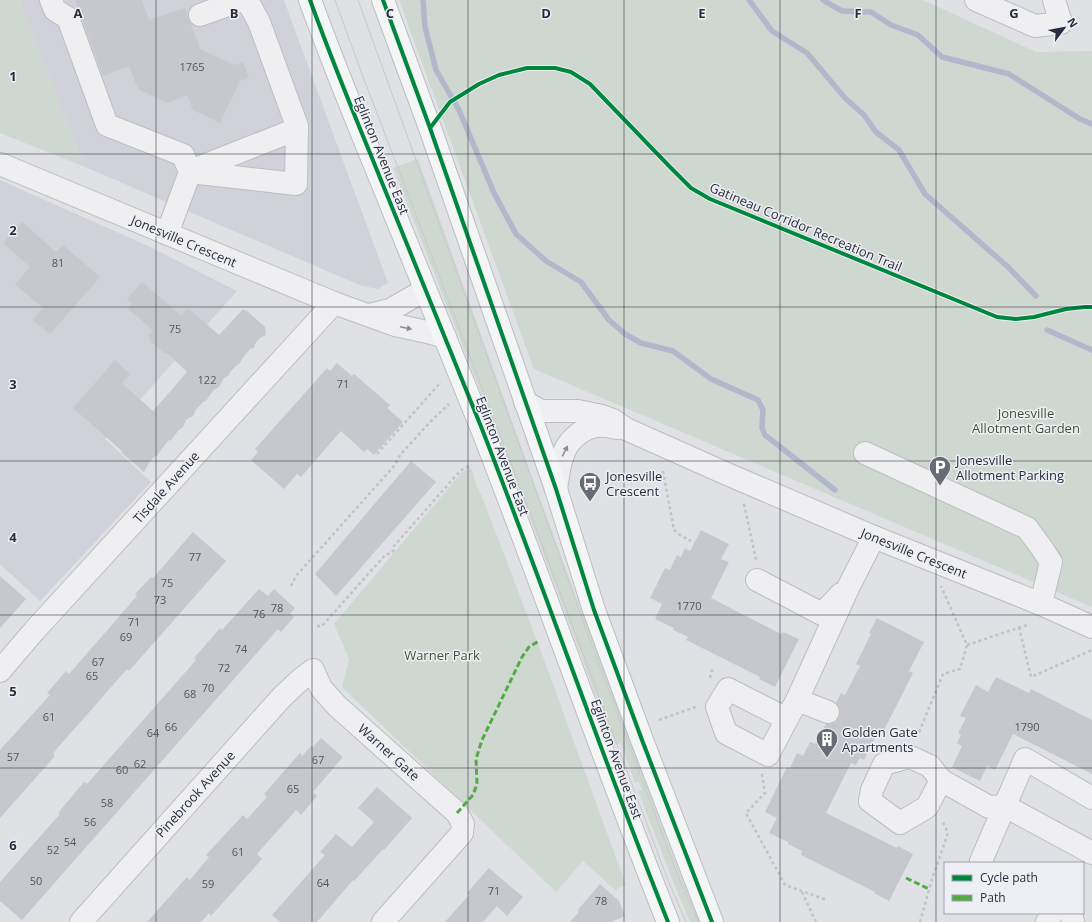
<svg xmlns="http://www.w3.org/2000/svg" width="1092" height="922" font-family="'Open Sans',sans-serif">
  <rect width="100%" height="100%" fill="#e0e1e5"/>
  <g fill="#d1d2d9">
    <path d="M19,0H284L388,283L378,289L362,286L85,167Z"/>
    <path d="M0,180L148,246L237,291L105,439L151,482L40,601L0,564Z"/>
  </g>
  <g fill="#cfd7d1">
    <path d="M0,0H19L85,167L0,133Z"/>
    <path d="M399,0H923L1036,52L1092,51V607L534,369Z"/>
    <path d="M418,159C485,345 550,531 621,716C647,785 671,854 700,922H690L672,879L638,791L642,790L639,782L635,783L621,743L614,745L533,526L393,168Z"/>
    <path d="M471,468L476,484L483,499L542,654L626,885L619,887L616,891L583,861L556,892L342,687L349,659L334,624L462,472Z"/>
  </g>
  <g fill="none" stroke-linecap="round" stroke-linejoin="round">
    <g stroke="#b2b8cc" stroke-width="5.5">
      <path d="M423,0L425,27L436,70L459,110L494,193L516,234L546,261L581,282L609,320L625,334L641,343L673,351L711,379L758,400L763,410L762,428L765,435L835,490"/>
      <path d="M749,0L772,31L807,53L845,98L864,115L876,132L899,150L925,194L1008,267L1036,296"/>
      <path d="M823,0L842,11L871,12L891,25L918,35L942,57L1009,74L1080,119L1092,124"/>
      <path d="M1047,330L1092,350"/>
    </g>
  </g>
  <g fill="#c7c8cd">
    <path d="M75,0H142L149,20L185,8L200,49L234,65L243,62L249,78L240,81L220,123L193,110L187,95L167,103L138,89L129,66L103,76Z"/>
    <path d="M22,222L56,252L63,245L99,276L100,277L50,334L33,320L43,308L15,284L30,267L3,243Z"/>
    <path d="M142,282L181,315L188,308L219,335L243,309L246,311V310L265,327L266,335L260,338L255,344L254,348L250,349L242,359L240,363L237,365L230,372L229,375L224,378L219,387L214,390L209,396L207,400L203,402L195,411L194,415L186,420L183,427L179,430L174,436L172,439L168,441L160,451L158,455L154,457L149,463L144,472L121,452L122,451L73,408L115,360L130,374L122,383L153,411L187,372L166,352L165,354L150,341L151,339L148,336L153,330L128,309L132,304L127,299Z"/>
    <path d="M337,363L352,376L354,374L390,405L387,408L403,422L374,455L367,449L364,452L341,431L301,477L297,474L284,489L251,460L258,452L255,449L327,368L330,371Z"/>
    <path d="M411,461L436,482L336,596L315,574Z"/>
    <path d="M701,530L729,544L721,559L729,562L711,598L781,634L783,632L799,639L775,687L759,679L760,677L686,640L688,637L673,630L674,628L655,619L662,604L650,598L665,568L670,570L677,555L681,557L685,548L690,551Z"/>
    <path d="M193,532L226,561L129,671L127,669L85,717L59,746L53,754L55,756L0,818V750L50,695L47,693L66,671L69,674L137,596L135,594L151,577L153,578Z"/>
    <path d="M0,576L26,599L0,628Z"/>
    <path d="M259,589L268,596L274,589L295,608L290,614L294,617L281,632L278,629L22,920L0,901V882L60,814L58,813L84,782L87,784L196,660L194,658L220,628L222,630Z"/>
    <path d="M877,618L924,642L909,671L913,673L883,732L879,730L864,760L860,758L856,765L851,763L826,813L897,848L898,846L913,854L889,901L874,893L875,892L801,855L802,851L788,844V842L769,833L777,818L765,812L787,767L790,768L797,753L803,756L810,742L815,744L826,724H830L836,722L839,717L840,710L836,703L841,693L845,695L860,666L856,664L871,634L869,633Z"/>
    <path d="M996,677L1029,693L1031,689L1092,720V774L1013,734L995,770L987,766L980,781L952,767L962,746L957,743L961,735L958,733L966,718L960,716L976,685L988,692Z"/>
    <path d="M321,738L343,757L313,792L317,796L301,815L296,810L257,854L262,859L211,916L209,913L201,922H147L187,877L190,880L209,857L206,855L243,815L247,819L267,797L264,794L300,753L302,756L311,746L313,747Z"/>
    <path d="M377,787L412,818L384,850L383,849L354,881L353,880L317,922H280L272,915L325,855L320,852L336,834L352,847L374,822L358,808Z"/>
    <path d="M489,868L523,897L507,916L497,906L483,922H445L469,895L467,893Z"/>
    <path d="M600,884L619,901L625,916L611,922H570L579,912L577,911Z"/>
  </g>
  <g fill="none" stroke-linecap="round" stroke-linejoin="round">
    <g stroke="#bdbec1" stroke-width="24">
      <g id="minor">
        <path d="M51,0L55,10L68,18L107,125L183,155L190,172L167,234"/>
        <path d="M976,0L1035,26L1061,23L1054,0"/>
        <path d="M200,15L242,0"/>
        <path d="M0,164L334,303L395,325L427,332L445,337"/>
        <path d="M193,170L297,129"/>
        <path d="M190,172L296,184L297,126L259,22L247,0"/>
        <path d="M369,315L390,310L425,290"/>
        <path d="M525,402L541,411H578L602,416L613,420L626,429L727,474L874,537L1041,604L1092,627"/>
        <path d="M865,453L1027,528L1041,547L1051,562L1041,604"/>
        <path d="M556,489C558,477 559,465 563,455C567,442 579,431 592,427C599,425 609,426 617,428"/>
        <path d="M757,580L822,614L841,594"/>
        <path d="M0,671L34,631L334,303"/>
        <path d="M797,700L828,712"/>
        <path d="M787,719L728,689L717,707L726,733L768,755L797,700L849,586L874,537"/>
        <path d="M941,780L927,807L900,823L870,801L872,790L884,764L910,757L930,766L941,780L989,807L1005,806L1092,853"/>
        <path d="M981,861L1025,759L1092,798"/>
        <path d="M1071,913L1073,922"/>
        <path d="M81,922L282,697L300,680L313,670L321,688L337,706L457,813L463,824L462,833L383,922"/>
        <path d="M1047,922L1052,913"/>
      </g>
    </g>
    <g stroke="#bdbec2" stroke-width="24">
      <g id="major">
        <path d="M310,0C329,52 349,102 370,153C407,245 445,337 482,429C546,593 603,759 668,922"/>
        <path d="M383,0L430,128L556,489L594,610L642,740L712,922"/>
      </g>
    </g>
    <g stroke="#c2c2c7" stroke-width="2.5" stroke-dasharray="3 3" stroke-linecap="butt">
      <path d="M377,454L441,382"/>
      <path d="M663,471L674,530L680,535L691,541"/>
      <path d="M744,504L756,560"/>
      <path d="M291,586L296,576L395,465L400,455L432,420L449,404"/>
      <path d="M317,626H322L386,554H390L394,550V546L460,471L463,469L472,465"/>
      <path d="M1019,627L1031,677L1092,650"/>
      <path d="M967,645L1030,624"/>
      <path d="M710,678L713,667"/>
      <path d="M659,720L698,706"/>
      <path d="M919,732L943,674L960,669L967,645L941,586"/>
      <path d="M762,774L765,793L746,813L785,885L827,900"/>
      <path d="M802,892L816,922"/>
      <path d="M920,922L932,879L948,833L942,820"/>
    </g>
    <use href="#minor" stroke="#efeff2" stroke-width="22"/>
    <use href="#major" stroke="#f4f5f5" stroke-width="22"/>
    <g stroke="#c9c9cc" stroke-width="1">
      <path d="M335,0L362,74L538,534L668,880L686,922"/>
      <path d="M358,0L598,662L678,876L698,922"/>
    </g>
    <g stroke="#53ab46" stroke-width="3" stroke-dasharray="6 3" stroke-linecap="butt">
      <path d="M457,813L473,795L477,784L476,759L482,740L522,657L529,647L539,641"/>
      <path d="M906,878L929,889"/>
    </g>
    <g stroke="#eeeff4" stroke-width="6">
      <g id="cycleway">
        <path d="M310,0C329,52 349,102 370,153C407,245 445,337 482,429C546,593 603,759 668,922"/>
        <path d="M383,0L430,128L556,489L594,610L642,740L712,922"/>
        <path d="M430,128L450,102L479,84L499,75L527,68H555L571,72L590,84L670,167L691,188L710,199L997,317L1016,319L1034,317L1066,309L1085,307H1092"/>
      </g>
    </g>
    <use href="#cycleway" stroke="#00873e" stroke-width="4"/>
  </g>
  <defs><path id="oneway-solid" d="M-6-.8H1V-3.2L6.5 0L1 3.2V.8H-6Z"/></defs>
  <g fill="#8c8e96">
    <use href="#oneway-solid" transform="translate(406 328) rotate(12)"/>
    <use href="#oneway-solid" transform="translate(565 451) rotate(-63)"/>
  </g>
  <path fill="none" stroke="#292c3b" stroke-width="1" stroke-opacity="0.55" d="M156,0V922M312,0V922M468,0V922M624,0V922M780,0V922M936,0V922M0,154H1092M0,307H1092M0,461H1092M0,615H1092M0,768H1092"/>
  <defs>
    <g id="parking-pin" transform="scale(1.15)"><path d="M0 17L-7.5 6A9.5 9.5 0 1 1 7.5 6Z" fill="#696b76" stroke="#eeeff4"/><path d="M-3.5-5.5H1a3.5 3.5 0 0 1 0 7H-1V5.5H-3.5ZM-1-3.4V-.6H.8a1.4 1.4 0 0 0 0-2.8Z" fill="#fff"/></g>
    <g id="bus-pin" transform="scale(1.15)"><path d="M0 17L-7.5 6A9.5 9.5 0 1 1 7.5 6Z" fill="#696b76" stroke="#eeeff4"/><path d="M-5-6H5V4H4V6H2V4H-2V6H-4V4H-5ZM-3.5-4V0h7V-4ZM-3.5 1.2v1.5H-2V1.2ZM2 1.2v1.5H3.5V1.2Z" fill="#fff"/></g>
    <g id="building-pin" transform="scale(1.15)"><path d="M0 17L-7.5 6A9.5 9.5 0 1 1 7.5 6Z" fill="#696b76" stroke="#eeeff4"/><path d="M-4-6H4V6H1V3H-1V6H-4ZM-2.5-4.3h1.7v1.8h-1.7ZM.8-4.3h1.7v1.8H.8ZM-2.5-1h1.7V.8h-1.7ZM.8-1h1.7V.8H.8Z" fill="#fff"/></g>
  </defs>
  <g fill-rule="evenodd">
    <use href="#parking-pin" x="940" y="467"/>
    <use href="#bus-pin" x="590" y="483"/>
    <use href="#building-pin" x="827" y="739"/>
  </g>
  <g text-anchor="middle" stroke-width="3" stroke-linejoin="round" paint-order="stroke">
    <g font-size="11" fill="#525561">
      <text x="192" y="71">1765</text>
      <text x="58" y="267">81</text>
      <text x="175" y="333">75</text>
      <text x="207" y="384">122</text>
      <text x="343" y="388">71</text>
      <text x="195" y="561">77</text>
      <text x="167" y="587">75</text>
      <text x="160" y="604">73</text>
      <text x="689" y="610">1770</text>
      <text x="277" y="612">78</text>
      <text x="259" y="618">76</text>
      <text x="134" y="626">71</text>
      <text x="126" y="641">69</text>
      <text x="241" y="653">74</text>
      <text x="98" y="666">67</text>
      <text x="224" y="672">72</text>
      <text x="92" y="680">65</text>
      <text x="208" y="692">70</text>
      <text x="190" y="698">68</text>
      <text x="49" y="721">61</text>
      <text x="171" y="731">66</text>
      <text x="1027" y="731">1790</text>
      <text x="153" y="737">64</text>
      <text x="13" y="761">57</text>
      <text x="318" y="764">67</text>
      <text x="140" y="768">62</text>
      <text x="122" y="774">60</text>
      <text x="293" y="793">65</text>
      <text x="107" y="807">58</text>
      <text x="90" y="826">56</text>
      <text x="70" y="846">54</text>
      <text x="53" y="854">52</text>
      <text x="238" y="856">61</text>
      <text x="36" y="885">50</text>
      <text x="323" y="887">64</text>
      <text x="208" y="888">59</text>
      <text x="494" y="895">71</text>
      <text x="601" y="905">78</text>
    </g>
    <g font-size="13" fill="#292c3b" stroke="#eeeff4">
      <text transform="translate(382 155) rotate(68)" y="5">Eglinton Avenue East</text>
      <text transform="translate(806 227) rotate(23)" y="5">Gatineau Corridor Recreation Trail</text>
      <text transform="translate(184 241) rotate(23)" y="5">Jonesville Crescent</text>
      <text transform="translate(503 456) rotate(69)" y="5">Eglinton Avenue East</text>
      <text transform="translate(166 487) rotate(-48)" y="5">Tisdale Avenue</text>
      <text transform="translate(914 553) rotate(22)" y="5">Jonesville Crescent</text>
      <text transform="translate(389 752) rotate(42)" y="5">Warner Gate</text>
      <text transform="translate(617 759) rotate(70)" y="5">Eglinton Avenue East</text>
      <text transform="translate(195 794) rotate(-48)" y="5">Pinebrook Avenue</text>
    </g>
    <g font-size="13" fill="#38553a" stroke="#eeeff4">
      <text x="1026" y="418">Jonesville<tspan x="1026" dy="15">Allotment Garden</tspan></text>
      <text x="442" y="660">Warner Park</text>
    </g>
    <g font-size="13" fill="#292c3b" stroke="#eeeff4" text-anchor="start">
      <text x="956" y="465">Jonesville<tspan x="956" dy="15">Allotment Parking</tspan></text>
      <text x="606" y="481">Jonesville<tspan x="606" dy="15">Crescent</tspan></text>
      <text x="842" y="737">Golden Gate<tspan x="842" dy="15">Apartments</tspan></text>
    </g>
  </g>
  <g font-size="13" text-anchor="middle" font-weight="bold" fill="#292c3b" stroke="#eeeff4" stroke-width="3" stroke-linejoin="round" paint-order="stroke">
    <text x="78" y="18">A</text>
    <text x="234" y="18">B</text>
    <text x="390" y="18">C</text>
    <text x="546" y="18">D</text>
    <text x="702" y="18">E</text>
    <text x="858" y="18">F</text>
    <text x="1014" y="18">G</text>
    <text x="13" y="81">1</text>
    <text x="13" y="235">2</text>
    <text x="13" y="389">3</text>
    <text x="13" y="542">4</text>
    <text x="13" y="696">5</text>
    <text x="13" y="850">6</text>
  </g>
  <rect x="944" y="862" width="140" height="52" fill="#eeeff4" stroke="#9fa1aa"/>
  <rect x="952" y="875" width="20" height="6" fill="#00873e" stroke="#9fa1aa"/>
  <text x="980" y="882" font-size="12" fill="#292c3b">Cycle path</text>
  <rect x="952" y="895" width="20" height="6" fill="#53ab46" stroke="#9fa1aa"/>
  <text x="980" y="902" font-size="12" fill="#292c3b">Path</text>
  <g transform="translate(1064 28) rotate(58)" stroke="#eeeff4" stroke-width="3" paint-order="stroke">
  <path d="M0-3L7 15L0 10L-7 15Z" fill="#292c3b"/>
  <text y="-6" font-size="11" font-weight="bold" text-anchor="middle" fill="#292c3b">N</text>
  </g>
</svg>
